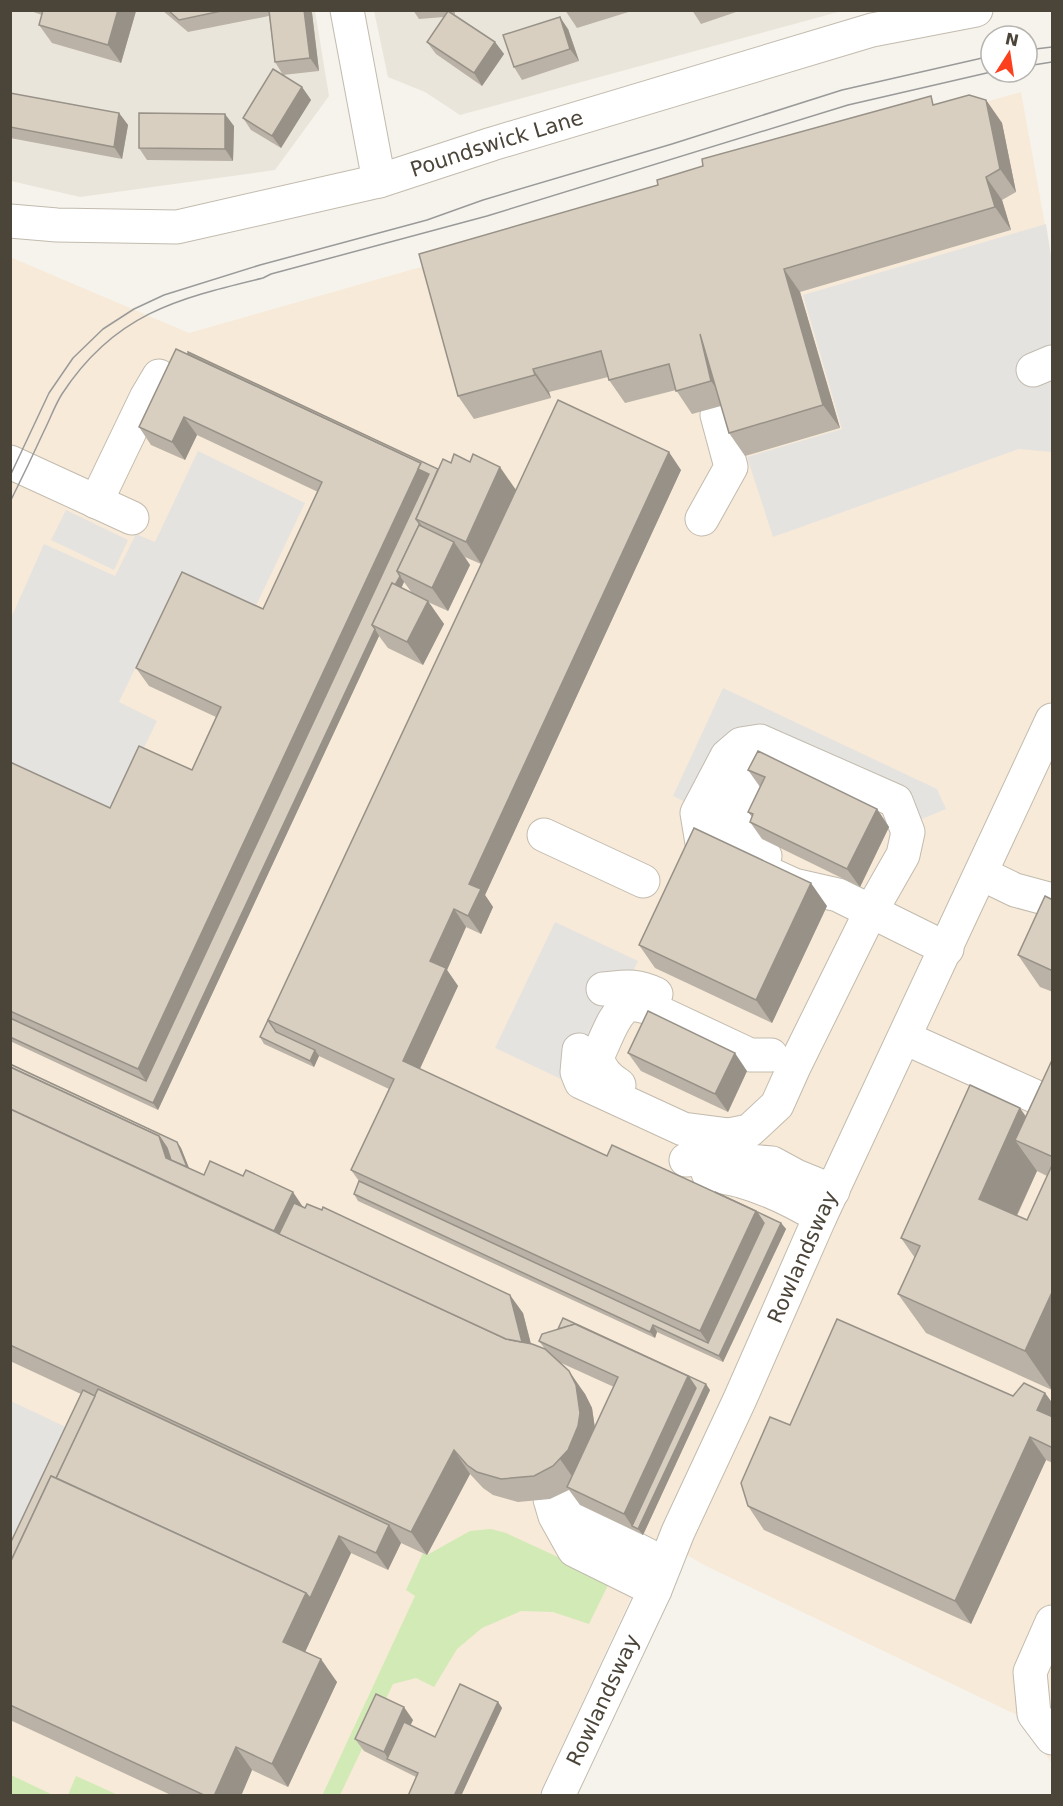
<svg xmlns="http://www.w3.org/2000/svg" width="1063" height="1806" font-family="'DejaVu Sans',sans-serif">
  <rect width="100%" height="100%" fill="#f6f3ec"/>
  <g fill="#eae5da">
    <path d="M11,11H315L329,96L275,170L80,197L11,181Z"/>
    <path d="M374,11H842L460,115L425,92L388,77Z"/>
  </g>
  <path fill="#f7ead8" d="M1021,92L1052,263V1764L1023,1718L704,1565L659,1538L539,1795H11L10,257L189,333L463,255L683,188Z"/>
  <g fill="#d2eab5">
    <path d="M491,1529L506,1533L610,1581L589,1624L553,1612L521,1611L482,1628L457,1649L434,1687L416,1678L393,1684L340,1795L322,1796L415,1596L406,1590L423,1553L427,1555L470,1531Z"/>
    <path d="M11,1775L53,1795H11Z"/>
    <path d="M76,1776L118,1795H68Z"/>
  </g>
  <g fill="#e5e3e0">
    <path d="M1046,224L1052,263V452L1019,449L773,537L747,457L842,429L803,295Z"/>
    <path d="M198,451L305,503L251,616L177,581L119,702L157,721L112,813L11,768V618L44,544L115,576L136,534L155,542Z"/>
    <path d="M66,510L128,540L114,570L51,540Z"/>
    <path d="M723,688L937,789L946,809L905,826L895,801L699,809L673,796Z"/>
    <path d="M555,922L638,961L578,1087L495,1048Z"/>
    <path d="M11,1401L72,1430L11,1560Z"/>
  </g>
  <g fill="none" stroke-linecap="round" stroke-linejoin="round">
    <g stroke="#c2bbae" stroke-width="35">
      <g id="minor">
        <path d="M347,10L379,181"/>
        <path id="s1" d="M10,221L57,225L177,227L379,181L492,144L872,30L976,10"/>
        <path d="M1033,370L1052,362"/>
        <path d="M10,462L132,518"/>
        <path d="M96,502L146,398L159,376"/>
        <path d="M702,519L731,467L717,415"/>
        <path d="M749,765C746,790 737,842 765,856"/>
        <path d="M735,776C718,790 721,815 726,834L757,852"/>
        <path d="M544,835L643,881"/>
        <path d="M982,874L1015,890L1052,900"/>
        <path d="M603,989C625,987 635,984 656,994"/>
        <path d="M905,1038L1052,1104"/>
        <path d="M579,1050L577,1072L581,1082L683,1129L729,1135L749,1131L777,1105L794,1067L871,911L903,855L908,832L896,801L760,741L741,744L727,756L697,813L702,843L794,885L838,895L947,949"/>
        <path d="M619,1085C608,1078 598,1069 598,1055C604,1044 615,1010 628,1006C635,1003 645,1007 652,1009L750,1055H771"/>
        <path d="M686,1160L711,1158L772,1163L796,1176L833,1191"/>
        <path d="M708,1173C719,1177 730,1178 741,1181C769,1189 795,1202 820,1217"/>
        <path d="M569,1490L574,1514L581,1521L665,1564"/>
        <path d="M550,1499L555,1516L574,1550L655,1590"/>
        <path d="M1052,1622L1030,1672L1034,1714L1052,1738"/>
        <path id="s2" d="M558,1796L655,1590L678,1532L740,1399L820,1217L1052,720"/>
      </g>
    </g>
    <use href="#minor" stroke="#fff" stroke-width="33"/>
    <g stroke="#9a9a9a" stroke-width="1.5">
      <path d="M1027,50L1052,47"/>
      <path d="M1027,66L1052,62"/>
      <path d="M10,476L49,393L73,358L103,329L134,309L164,295L260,265L427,220L483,200L672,144L842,90L991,56"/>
      <path d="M10,502C22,478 33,455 44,431C50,419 55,405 62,394C114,314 176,299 263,278L271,274L487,216L848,105L991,72"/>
    </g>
  </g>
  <g fill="#bab2a6" fill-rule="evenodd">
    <path d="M28,10H136V11L121,63L52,43L39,25L42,15Z"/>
    <path d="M162,10H310L312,13L319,71L283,75L275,62L269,16L188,32Z"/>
    <path d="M413,10H455V15L495,42L504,54L482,86L436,54L427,42L444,17L419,19Z"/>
    <path d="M565,10H635L577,28Z"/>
    <path d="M692,10H742L701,24Z"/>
    <path d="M568,29L579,61L522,80L514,67Z"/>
    <path d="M302,87L311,100L281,148L251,130L243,118Z"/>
    <path d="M10,93L119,113L128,125L122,159L10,138Z"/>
    <path d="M986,100L1002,123L1016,192L1002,200L1011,230L800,292L840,428L745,456L729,433L721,406L692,414L676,390L625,403L609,380L608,377L549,392L551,398L474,419L458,396L936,104Z"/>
    <path d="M234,126L233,161L147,160L139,148Z"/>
    <path d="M176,349L438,469L516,489L681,470L485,895L493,907L481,934L466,927L447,970L458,986L420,1069L607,1156L781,1223L786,1229L723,1362L657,1332L655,1338L358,1201L354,1194L359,1181L351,1170L389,1089L319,1056L314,1067L264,1044L260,1037L481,564L465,557L470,565L448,611L428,602L444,624L423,665L388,648L379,636L158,1110L10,1041V762L110,808L192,770L216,717L149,686L136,668L263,609L318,492L197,435L185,460L151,445L139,427ZM404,582L412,593L401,588Z"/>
    <path d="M748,770L877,809L889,827L860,887L762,839L750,822L752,817L748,812L760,787Z"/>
    <path d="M1053,900V992L1040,987L1018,955Z"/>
    <path d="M827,906L772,1023L655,968L639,945Z"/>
    <path d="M628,1053L747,1071L728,1112L641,1071Z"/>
    <path d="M1053,1058L1052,1390L926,1333L898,1294L915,1258L901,1238L1026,1117ZM1037,1171L1047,1176L1027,1220L1017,1216Z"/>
    <path d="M10,1064L177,1142L181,1148L189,1168L204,1175L303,1207L523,1313L531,1344L545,1349L539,1341L710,1390L643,1535L580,1505L569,1490L550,1499L518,1502L493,1495L483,1488L470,1474L427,1555L401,1543L388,1570L351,1553L305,1652L337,1682L288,1787L252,1770L241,1796H173L10,1720V1544L81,1394L10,1361ZM559,1362L614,1387L595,1428L592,1408L585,1394Z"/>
    <path d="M1045,1393L1053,1404V1463L1046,1460L971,1624L764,1530L748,1506L790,1425Z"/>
    <path d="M498,1702L502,1708L461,1796H408L416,1777L364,1751L355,1739L413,1720L410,1725L435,1737Z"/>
  </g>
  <g fill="#979187">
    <path d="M118,10L136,11L121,63L108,45Z"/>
    <path d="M304,10H310L312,13L319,71L310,58Z"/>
    <path d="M560,17L568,29L579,61L570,49Z"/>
    <path d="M495,42L504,54L482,86L474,73Z"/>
    <path d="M302,87L311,100L281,148L272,136Z"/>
    <path d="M986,100L1002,123L1016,192L1000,169Z"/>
    <path d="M119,113L128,125L122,159L114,147Z"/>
    <path d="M225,114L234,126L233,161L225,149Z"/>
    <path d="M986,177L1002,200L1011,230L995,207Z"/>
    <path d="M784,269L800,292L840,428L823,405Z"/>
    <path d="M700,334L728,404L711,381Z"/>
    <path d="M533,369L549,392L551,398L535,375Z"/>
    <path d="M184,417L197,435L185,460L172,442Z"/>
    <path d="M669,452L681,470L485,895L493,907L481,934L468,916L469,884Z"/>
    <path d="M421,463L434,481L150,1087L138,1069Z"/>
    <path d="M500,467L516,490L482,565L466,542Z"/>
    <path d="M454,542L470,565L448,611L432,588Z"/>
    <path d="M400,576L404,582L382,630L376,627Z"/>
    <path d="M428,601L444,624L423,665L407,642Z"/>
    <path d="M375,629L379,636L158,1110L153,1103Z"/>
    <path d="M877,809L889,827L860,887L847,869Z"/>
    <path d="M811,883L827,906L772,1023L756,1000Z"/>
    <path d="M454,909L466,927L447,970L458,986L415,1079L403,1061L430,961Z"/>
    <path d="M315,1050L319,1056L314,1067L310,1061Z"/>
    <path d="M735,1053L747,1071L728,1112L715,1094Z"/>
    <path d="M1020,1108L1047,1147L1015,1140L1037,1171L1006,1238L979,1199Z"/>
    <path d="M159,1136L171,1154L177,1170L166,1158Z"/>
    <path d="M177,1142L181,1148L191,1173L187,1167Z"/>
    <path d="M293,1192L305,1210L290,1243L272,1236Z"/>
    <path d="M756,1211L768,1229L712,1349L700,1331Z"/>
    <path d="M781,1223L786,1229L723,1362L719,1356Z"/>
    <path d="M1053,1290L1052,1390L1025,1351Z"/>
    <path d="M510,1295L523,1313L536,1364L523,1346Z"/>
    <path d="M653,1325L657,1332L655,1338L650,1332Z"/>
    <path d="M569,1371L585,1394L592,1408L596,1436L576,1482L560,1459Z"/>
    <path d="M688,1376L701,1394L632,1526L624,1514Z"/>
    <path d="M706,1384L710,1390L643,1535L638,1529Z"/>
    <path d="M1045,1393L1053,1404V1432L1037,1410Z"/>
    <path d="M1030,1437L1046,1460L971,1624L955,1601Z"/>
    <path d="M454,1450L470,1474L427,1555L411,1532Z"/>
    <path d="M389,1525L401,1543L388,1570L376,1553Z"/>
    <path d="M339,1536L351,1553L299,1665L283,1642L306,1593Z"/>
    <path d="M321,1659L337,1682L288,1787L272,1764Z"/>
    <path d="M498,1702L502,1708L461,1796H454Z"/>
    <path d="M404,1707L413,1720L393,1762L389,1760L384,1752Z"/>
    <path d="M236,1747L252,1770L241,1796H214Z"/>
  </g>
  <g fill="#d8cfc1" stroke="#979187" stroke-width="1.5">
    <path d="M43,10H118L108,45L39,25Z"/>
    <path d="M168,10H226L179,20Z"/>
    <path d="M269,10H304L310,58L275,62Z"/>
    <path d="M448,11L495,42L474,73L427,42Z"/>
    <path d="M560,17L570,49L514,67L503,35Z"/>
    <path d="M273,69L302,87L272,136L243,118Z"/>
    <path d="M10,93L119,113L114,147L10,127Z"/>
    <path d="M969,95L986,100L1000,169L986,177L995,207L784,269L823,405L729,433L700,334L711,381L676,391L669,364L609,380L601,351L533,369L535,375L458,396L419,254L658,185L657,180L703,166L702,159L931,96L933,105Z"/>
    <path d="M139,113L225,114V149L139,148Z"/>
    <path d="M176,349L421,463L138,1069L10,1011V762L110,808L139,746L192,770L221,707L136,668L182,572L263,609L322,482L184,417L172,442L139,427Z"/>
    <path d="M188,352L438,469L416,519L421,526L419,525L397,571L400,576L395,585L392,583L372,625L375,629L153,1103L10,1037V1018L146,1081L429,474L418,469L421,463L188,354Z"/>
    <path d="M558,400L669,452L469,884L481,889L468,916L454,909L430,961L446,968L403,1061L607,1156L612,1145L756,1211L700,1331L351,1170L394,1079L268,1020Z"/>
    <path d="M454,454L470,462L473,454L500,467L466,542L416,519L443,459L451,463Z"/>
    <path d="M419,525L454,542L432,588L397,571Z"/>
    <path d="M392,583L428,601L407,642L372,625Z"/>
    <path d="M758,751L877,809L847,869L750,822L753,814L748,812L765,777L748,770Z"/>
    <path d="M694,828L811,883L756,1000L639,945Z"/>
    <path d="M1045,896L1053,900V971L1018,955Z"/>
    <path d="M648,1011L735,1053L715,1094L628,1053Z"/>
    <path d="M268,1020L276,1032L315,1050L310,1061L260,1037Z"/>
    <path d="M1053,1058V1157L1015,1140Z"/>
    <path d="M10,1064L177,1142L187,1167L171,1160L167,1148L159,1136L10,1067Z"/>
    <path d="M10,1067L159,1136L166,1158L204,1175L210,1161L243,1176L246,1170L293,1192L274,1231L10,1109Z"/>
    <path d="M970,1085L1020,1108L979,1199L1027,1220L1053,1163V1290L1025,1351L898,1294L920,1246L901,1238Z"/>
    <path d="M10,1109L506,1339L532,1344L545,1349L569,1371L576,1385L580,1413L578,1426L568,1450L553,1466L534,1476L501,1479L477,1472L467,1465L454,1450L411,1532L10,1345Z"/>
    <path d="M359,1181L708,1343L764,1223L756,1211L715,1192L781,1223L719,1356L653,1325L650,1332L354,1194Z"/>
    <path d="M294,1203L305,1208L307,1204L322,1210L323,1207L510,1295L522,1342L506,1339L279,1234Z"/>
    <path d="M563,1318L706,1384L638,1529L632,1526L696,1388L688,1376L575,1324L558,1329Z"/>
    <path d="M837,1319L1013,1396L1024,1383L1045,1393L1037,1410L1053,1417V1448L1030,1437L955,1601L748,1506L741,1483L770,1417L790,1425Z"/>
    <path d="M575,1324L688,1376L624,1514L567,1487L618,1377L539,1341L542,1334Z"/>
    <path d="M98,1389L389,1525L376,1553L339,1536L310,1598L306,1593L56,1478Z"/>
    <path d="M83,1390L95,1396L56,1478L51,1476L10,1563V1544Z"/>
    <path d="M51,1476L306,1593L283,1642L321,1659L272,1764L236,1747L214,1796H206L10,1705V1563Z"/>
    <path d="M460,1684L498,1702L454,1796H408L418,1773L387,1759L404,1722L435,1737Z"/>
    <path d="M376,1694L404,1707L384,1752L355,1739Z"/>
  </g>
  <g text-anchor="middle" stroke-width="4.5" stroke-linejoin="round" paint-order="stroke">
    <g font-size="21" fill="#4b4439" stroke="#fff">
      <text dy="7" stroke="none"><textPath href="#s1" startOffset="498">Poundswick Lane</textPath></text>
      <text dy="7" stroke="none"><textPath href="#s2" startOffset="592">Rowlandsway</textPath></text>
      <text dy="7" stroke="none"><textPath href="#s2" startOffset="106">Rowlandsway</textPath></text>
    </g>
  </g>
  <rect width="1063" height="1806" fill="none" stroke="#4b4439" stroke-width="24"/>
  <g transform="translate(1009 54) rotate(12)"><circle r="28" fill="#ffffff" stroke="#b7b4b0" stroke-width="1.5"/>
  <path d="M0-4.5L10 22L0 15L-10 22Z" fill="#fc3f1d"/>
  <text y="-9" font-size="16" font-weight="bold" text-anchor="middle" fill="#4b4439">N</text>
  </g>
</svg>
